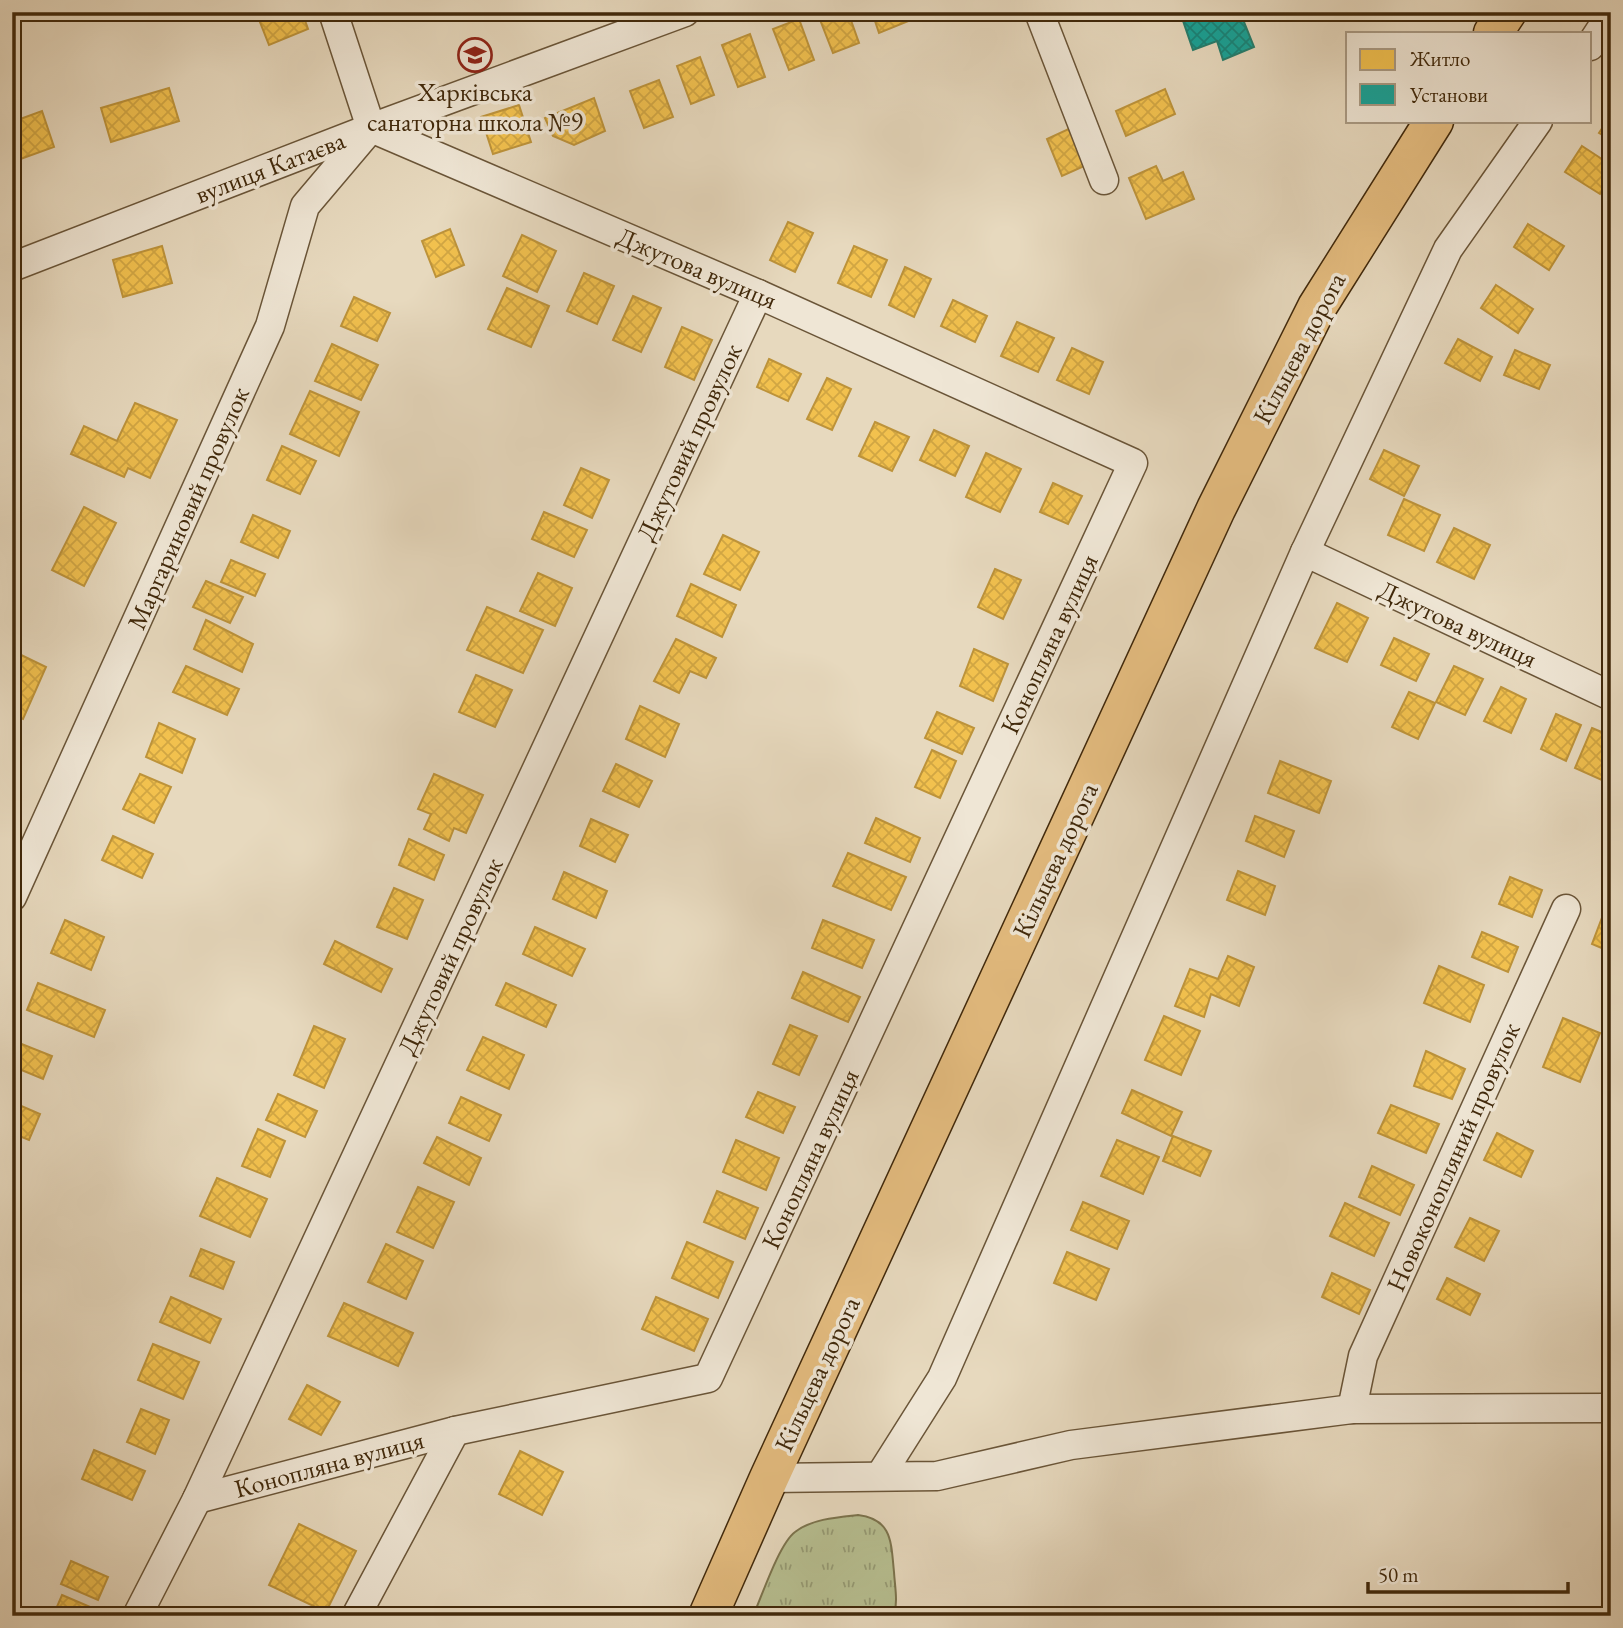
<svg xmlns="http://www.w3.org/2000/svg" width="1623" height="1628" font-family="'EB Garamond',serif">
  <defs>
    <pattern id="grass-tufts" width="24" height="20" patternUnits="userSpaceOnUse" patternTransform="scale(1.75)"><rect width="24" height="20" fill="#b7bf91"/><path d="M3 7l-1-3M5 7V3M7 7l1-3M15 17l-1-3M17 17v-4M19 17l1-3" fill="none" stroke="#969b75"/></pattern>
    <pattern id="homes-cross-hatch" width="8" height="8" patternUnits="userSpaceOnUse" patternTransform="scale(1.75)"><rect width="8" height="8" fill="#f2c14e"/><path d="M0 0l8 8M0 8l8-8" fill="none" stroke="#d1a643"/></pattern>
    <pattern id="public-cross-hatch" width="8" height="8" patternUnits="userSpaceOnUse" patternTransform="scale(1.75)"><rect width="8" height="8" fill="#17a398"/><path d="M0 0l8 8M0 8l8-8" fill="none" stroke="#16857a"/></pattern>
  </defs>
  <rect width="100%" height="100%" fill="#e7d9be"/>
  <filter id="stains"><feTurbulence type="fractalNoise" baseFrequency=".00286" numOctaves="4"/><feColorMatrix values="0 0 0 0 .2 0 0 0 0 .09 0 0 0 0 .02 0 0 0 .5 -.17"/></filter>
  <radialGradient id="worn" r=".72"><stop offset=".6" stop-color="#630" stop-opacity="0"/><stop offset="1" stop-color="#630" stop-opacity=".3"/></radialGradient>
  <path fill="url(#grass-tufts)" stroke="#7c744e" stroke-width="2" d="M858,1515C893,1519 891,1544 894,1572C895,1588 898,1601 894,1616H753C762,1596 779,1544 795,1532C811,1519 839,1517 858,1515Z"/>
  <g fill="url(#homes-cross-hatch)" stroke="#bd933a" stroke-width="2">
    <path d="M256,12H302L308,29L269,45Z"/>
    <path d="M817,12H848L859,43L833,53Z"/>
    <path d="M872,12H914L916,18L879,33Z"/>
    <path d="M799,19L814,60L789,70L773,29Z"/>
    <path d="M750,34L765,77L738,87L722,45Z"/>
    <path d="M700,57L714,95L691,104L677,66Z"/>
    <path d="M659,80L673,117L644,128L630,91Z"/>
    <path d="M169,88L179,121L111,142L101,108Z"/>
    <path d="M1165,89L1175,114L1126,136L1116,111Z"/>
    <path d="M594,98L605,131L574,145L553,136L545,118Z"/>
    <path d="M519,105L531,142L493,154L481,117Z"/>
    <path d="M42,111L54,147L12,162V122Z"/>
    <path d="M1611,115V140L1599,133Z"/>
    <path d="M1075,126L1091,163L1062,176L1047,139Z"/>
    <path d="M1582,146L1611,165V178L1600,194L1565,172Z"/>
    <path d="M1156,166L1163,181L1183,172L1194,199L1146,219L1129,178Z"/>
    <path d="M788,222L813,233L795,272L770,260Z"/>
    <path d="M1528,224L1564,246L1549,270L1514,247Z"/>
    <path d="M450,229L464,265L436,277L422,241Z"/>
    <path d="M522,235L556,251L537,292L503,276Z"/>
    <path d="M162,246L172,283L123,297L113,260Z"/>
    <path d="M854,246L887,260L871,297L838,283Z"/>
    <path d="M905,267L931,279L914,317L889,305Z"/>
    <path d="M584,273L614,286L597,324L567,311Z"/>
    <path d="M1496,285L1533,309L1518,333L1481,308Z"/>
    <path d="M507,288L549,306L531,347L488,329Z"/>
    <path d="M633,296L661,308L641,352L613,340Z"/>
    <path d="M354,297L390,313L377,341L341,326Z"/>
    <path d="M953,300L987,316L975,342L941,326Z"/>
    <path d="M1017,322L1054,338L1038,372L1001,356Z"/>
    <path d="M682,327L712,340L694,380L665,367Z"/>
    <path d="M1458,339L1492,357L1480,381L1445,363Z"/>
    <path d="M332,344L378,365L361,400L315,381Z"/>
    <path d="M1072,348L1103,362L1089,394L1057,380Z"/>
    <path d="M1515,350L1550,365L1539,389L1504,375Z"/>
    <path d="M769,359L801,374L788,401L757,387Z"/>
    <path d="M827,378L851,389L832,430L807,419Z"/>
    <path d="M310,391L359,412L339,456L290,434Z"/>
    <path d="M135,403L177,420L150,478L128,468L124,477L71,454L84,426L117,441Z"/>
    <path d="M875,422L909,437L892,471L859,456Z"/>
    <path d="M934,430L969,446L955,476L920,460Z"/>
    <path d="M282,446L316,461L300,494L267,480Z"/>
    <path d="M1384,450L1419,466L1404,496L1370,479Z"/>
    <path d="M986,453L1021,469L1000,512L966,497Z"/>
    <path d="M581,468L609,480L592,518L564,505Z"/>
    <path d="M1053,483L1082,496L1068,524L1040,512Z"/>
    <path d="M1404,499L1440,515L1424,551L1388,535Z"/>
    <path d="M84,507L116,523L84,586L52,570Z"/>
    <path d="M544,512L587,530L574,557L532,539Z"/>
    <path d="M253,515L290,531L278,558L241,542Z"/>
    <path d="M1454,528L1490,545L1474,579L1437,562Z"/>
    <path d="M723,535L759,552L740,590L704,574Z"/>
    <path d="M231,560L265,574L255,596L221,582Z"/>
    <path d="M995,569L1021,580L1003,619L978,607Z"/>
    <path d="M538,573L572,588L555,626L520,611Z"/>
    <path d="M206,581L243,597L230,623L193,607Z"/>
    <path d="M691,584L736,605L722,637L677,616Z"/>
    <path d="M1337,603L1368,618L1347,662L1315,648Z"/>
    <path d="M487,607L543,630L523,673L467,650Z"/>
    <path d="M206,620L253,644L242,672L194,649Z"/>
    <path d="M1611,623V641L1604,638Z"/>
    <path d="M1394,638L1429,654L1416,681L1381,665Z"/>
    <path d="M676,639L716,658L706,678L690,671L679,693L654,681Z"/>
    <path d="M974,649L1008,664L993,701L960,686Z"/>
    <path d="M17,653L46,667L23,719L12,714V663Z"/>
    <path d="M186,666L239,689L227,715L173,692Z"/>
    <path d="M1454,666L1483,679L1465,715L1436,702Z"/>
    <path d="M476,675L512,690L495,727L459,712Z"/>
    <path d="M1501,687L1526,699L1511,733L1484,721Z"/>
    <path d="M1409,692L1435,703L1418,739L1392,727Z"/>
    <path d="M640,706L679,724L665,757L626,739Z"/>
    <path d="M937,712L974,728L962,754L925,738Z"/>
    <path d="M1556,714L1581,725L1566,761L1541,749Z"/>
    <path d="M159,723L195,739L182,773L146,757Z"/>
    <path d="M1592,728L1611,736V767L1604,781L1575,768Z"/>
    <path d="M932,750L956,761L940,798L915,787Z"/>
    <path d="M12,761L19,764L12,778Z"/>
    <path d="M1280,761L1331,781L1319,813L1268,793Z"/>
    <path d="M616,764L652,781L639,807L603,791Z"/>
    <path d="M140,774L171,787L154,823L123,809Z"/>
    <path d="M434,774L483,795L466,833L454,828L449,841L424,829L431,814L418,809Z"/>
    <path d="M1255,816L1294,831L1284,857L1246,841Z"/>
    <path d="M876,818L920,838L910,862L865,843Z"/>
    <path d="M591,819L628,835L615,862L580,846Z"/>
    <path d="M113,836L153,854L142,878L102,860Z"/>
    <path d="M409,839L444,855L434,880L399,865Z"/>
    <path d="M848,853L906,877L891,910L833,886Z"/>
    <path d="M1238,871L1275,886L1265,915L1227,900Z"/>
    <path d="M564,872L607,891L596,918L553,899Z"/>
    <path d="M1510,877L1542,890L1532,917L1499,904Z"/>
    <path d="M394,888L423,900L407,939L377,927Z"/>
    <path d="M1603,915L1611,918V952L1592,944Z"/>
    <path d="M65,920L104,937L91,970L51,953Z"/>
    <path d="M823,920L874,940L862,968L812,948Z"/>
    <path d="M535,927L585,949L572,976L523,954Z"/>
    <path d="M1482,932L1518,947L1508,972L1472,957Z"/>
    <path d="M335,941L392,969L381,992L324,964Z"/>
    <path d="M1228,956L1254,967L1239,1006L1211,994L1204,1017L1175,1006L1190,969L1218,979Z"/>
    <path d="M1439,966L1484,985L1470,1022L1424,1003Z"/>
    <path d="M803,972L860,997L848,1022L792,998Z"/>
    <path d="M38,983L105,1010L94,1037L27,1010Z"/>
    <path d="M506,983L556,1005L546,1027L496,1005Z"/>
    <path d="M1164,1016L1200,1031L1181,1075L1145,1060Z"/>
    <path d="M1563,1018L1600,1033L1580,1082L1543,1067Z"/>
    <path d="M790,1025L817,1036L799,1075L773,1064Z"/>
    <path d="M314,1026L345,1039L324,1088L294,1075Z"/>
    <path d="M483,1037L524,1055L509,1089L467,1070Z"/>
    <path d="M14,1041L52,1056L43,1079L12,1066Z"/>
    <path d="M1426,1051L1465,1069L1452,1099L1414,1086Z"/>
    <path d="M1132,1090L1182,1112L1171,1136L1122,1113Z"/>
    <path d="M758,1092L795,1107L783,1133L746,1117Z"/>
    <path d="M278,1094L317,1111L305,1137L266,1120Z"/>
    <path d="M461,1097L501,1115L489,1141L449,1123Z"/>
    <path d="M12,1102L40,1114L29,1140L12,1133Z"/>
    <path d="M1391,1105L1439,1124L1426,1153L1378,1133Z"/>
    <path d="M258,1129L285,1141L270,1177L242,1166Z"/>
    <path d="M1497,1133L1533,1151L1521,1177L1484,1160Z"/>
    <path d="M1173,1136L1211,1151L1200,1176L1163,1161Z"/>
    <path d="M437,1137L481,1158L469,1185L424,1163Z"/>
    <path d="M736,1140L779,1158L766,1190L723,1172Z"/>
    <path d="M1117,1140L1159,1157L1143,1194L1101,1176Z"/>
    <path d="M1372,1166L1414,1185L1400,1215L1359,1197Z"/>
    <path d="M217,1178L267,1199L250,1237L200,1216Z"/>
    <path d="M418,1187L454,1202L433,1248L397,1232Z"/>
    <path d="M717,1191L758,1208L745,1239L704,1222Z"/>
    <path d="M1083,1202L1129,1221L1117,1249L1071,1230Z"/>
    <path d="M1345,1203L1389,1223L1374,1256L1330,1236Z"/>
    <path d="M1470,1218L1499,1231L1484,1261L1455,1247Z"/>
    <path d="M687,1242L733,1262L718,1298L672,1278Z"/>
    <path d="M386,1244L423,1261L406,1299L368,1282Z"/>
    <path d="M201,1249L234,1262L223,1289L190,1276Z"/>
    <path d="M1067,1252L1109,1269L1096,1300L1054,1283Z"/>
    <path d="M1332,1273L1370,1290L1359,1314L1322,1297Z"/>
    <path d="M1447,1278L1480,1294L1470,1315L1437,1299Z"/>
    <path d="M171,1297L221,1319L210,1343L160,1322Z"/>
    <path d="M656,1297L708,1319L694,1351L642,1329Z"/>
    <path d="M344,1303L413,1333L398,1366L328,1336Z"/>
    <path d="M153,1344L199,1362L183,1399L138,1380Z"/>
    <path d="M307,1385L340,1402L321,1435L289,1419Z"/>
    <path d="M141,1409L169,1420L155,1454L127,1442Z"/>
    <path d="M94,1450L145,1471L132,1500L82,1479Z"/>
    <path d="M520,1451L563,1472L542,1515L499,1494Z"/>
    <path d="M299,1524L356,1551L326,1612L269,1585Z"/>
    <path d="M71,1561L108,1577L98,1600L61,1584Z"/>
    <path d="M62,1595L95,1609L92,1616H53Z"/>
  </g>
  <path fill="url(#public-cross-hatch)" stroke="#247e6e" stroke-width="2" d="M1180,12H1240L1254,47L1223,60L1217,41L1193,50Z"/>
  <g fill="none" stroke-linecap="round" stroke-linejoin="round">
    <g stroke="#6a5538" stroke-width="31">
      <g id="street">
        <path d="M1039,12L1104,180"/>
        <path d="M1590,46L1611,14"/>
        <path d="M12,267L371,128L685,12"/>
        <path d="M1305,552L1611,696"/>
        <path d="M12,897L270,326L305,206L371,128"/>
        <path d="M1352,1409L1363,1356L1566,909"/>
        <path d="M880,1476L942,1378L1305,552L1448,249L1538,121"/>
        <path d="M769,1478L937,1476L1071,1445L1352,1409L1611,1408"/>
        <path d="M197,1499L455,1431L708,1378L1133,463L758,294L371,128L333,12"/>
        <path d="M137,1616L197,1499L758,294"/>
        <path d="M356,1616L455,1431"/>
      </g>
    </g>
    <g stroke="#41290b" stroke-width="41">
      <g id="highway">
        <path d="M1493,33L1507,12"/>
        <path d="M708,1616L769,1478L1216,509L1317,307L1434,121"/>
      </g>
    </g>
    <use href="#street" stroke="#efe6d5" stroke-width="28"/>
    <use href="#highway" stroke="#e4bc7f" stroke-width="38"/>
  </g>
  <defs>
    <g id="school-ring" transform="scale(1.75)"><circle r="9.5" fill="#efe6d5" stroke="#8f2418" stroke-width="1.5"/><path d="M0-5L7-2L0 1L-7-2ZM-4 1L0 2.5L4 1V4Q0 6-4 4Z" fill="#8f2418"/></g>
  </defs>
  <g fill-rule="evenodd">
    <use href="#school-ring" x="475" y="55"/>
  </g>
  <g text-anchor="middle" stroke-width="7" stroke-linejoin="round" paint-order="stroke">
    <g font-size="26" fill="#41290b" stroke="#efe6d5">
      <text x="475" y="101">Харківська<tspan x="475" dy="30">санаторна школа №9</tspan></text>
    </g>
    <g font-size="26" fill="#41290b" stroke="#efe6d5">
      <text transform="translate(270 167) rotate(-21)" y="9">вулиця Катаєва</text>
      <text transform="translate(697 268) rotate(23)" y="9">Джутова вулиця</text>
      <text transform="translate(1299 348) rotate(-62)" y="9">Кільцева дорога</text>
      <text transform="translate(689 442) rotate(-65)" y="9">Джутовий провулок</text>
      <text transform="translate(188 508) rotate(-66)" y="9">Маргариновий провулок</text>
      <text transform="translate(1458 624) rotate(25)" y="9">Джутова вулиця</text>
      <text transform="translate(1049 644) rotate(-65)" y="9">Конопляна вулиця</text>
      <text transform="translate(1055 860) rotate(-65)" y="9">Кільцева дорога</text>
      <text transform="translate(450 956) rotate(-65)" y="9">Джутовий провулок</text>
      <text transform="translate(1453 1157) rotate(-66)" y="9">Новоконопляний провулок</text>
      <text transform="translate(810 1159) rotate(-65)" y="9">Конопляна вулиця</text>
      <text transform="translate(817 1374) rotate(-65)" y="9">Кільцева дорога</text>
      <text transform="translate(329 1464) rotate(-15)" y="9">Конопляна вулиця</text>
    </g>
  </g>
  <rect width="1623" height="1628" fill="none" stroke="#e7d9be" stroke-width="42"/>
  <rect x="14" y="14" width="1595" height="1600" fill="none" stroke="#41290b" stroke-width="3.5"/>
  <rect x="21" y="21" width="1581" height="1586" fill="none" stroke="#41290b" stroke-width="2"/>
  <rect x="1346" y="32" width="245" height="91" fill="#efe6d5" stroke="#a99a84" stroke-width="2"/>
  <rect x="1360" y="49" width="35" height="21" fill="#f2c14e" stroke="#a99a84" stroke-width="2"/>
  <text x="1410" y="66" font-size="21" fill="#41290b">Житло</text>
  <rect x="1360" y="84" width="35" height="21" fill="#17a398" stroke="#a99a84" stroke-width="2"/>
  <text x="1410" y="102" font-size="21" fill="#41290b">Установи</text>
  <path d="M1368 1582v10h200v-10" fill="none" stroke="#41290b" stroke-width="3.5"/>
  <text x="1378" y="1582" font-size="21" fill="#41290b" stroke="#efe6d5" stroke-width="5" paint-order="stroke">50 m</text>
  <rect width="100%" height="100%" filter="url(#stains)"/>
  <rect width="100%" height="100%" fill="url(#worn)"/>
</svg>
